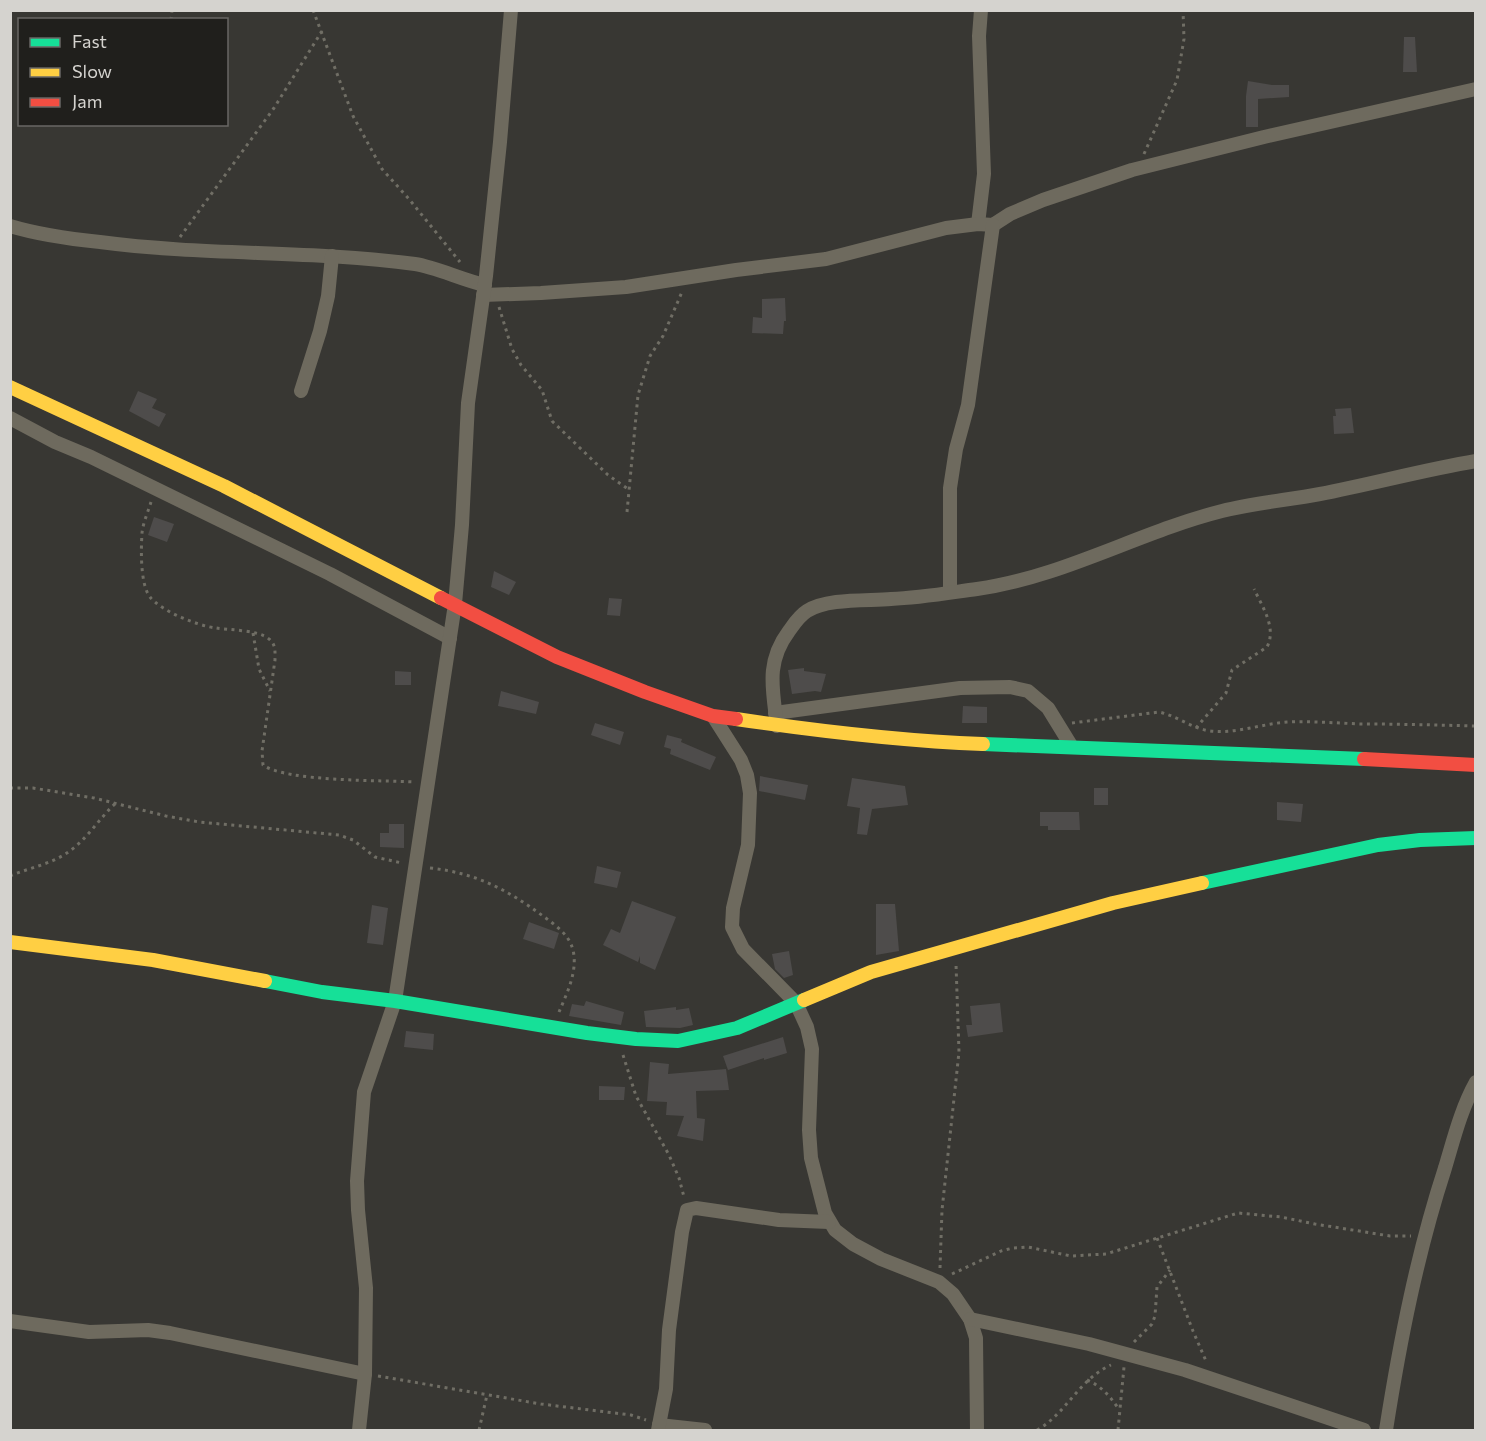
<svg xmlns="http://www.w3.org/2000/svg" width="1486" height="1441" font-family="Commissioner,sans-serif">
  <rect width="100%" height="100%" fill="#383733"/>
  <g fill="#4e4c4b">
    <path d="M1404,37H1415L1417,72H1403Z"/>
    <path d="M1248,81L1272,85H1289V97L1258,99V127H1246V96Z"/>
    <path d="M785,298L786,321H784L783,334L752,333L753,317L762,318V299Z"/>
    <path d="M138,391L157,399L152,408L166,414L159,427L129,411Z"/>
    <path d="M1351,408L1354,433L1334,434L1333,416H1336L1335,409Z"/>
    <path d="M154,517L174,524L167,542L148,535Z"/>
    <path d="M494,571L516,582L509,595L491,587Z"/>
    <path d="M609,598L622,599L620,616L607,615Z"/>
    <path d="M804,668V671L826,674L821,692L815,691L792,694L788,670Z"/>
    <path d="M395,671L411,672V685H395Z"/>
    <path d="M501,691L539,702L536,714L498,706Z"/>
    <path d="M963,706L987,707V723H962Z"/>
    <path d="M595,723L624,732L620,745L591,735Z"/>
    <path d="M667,735L682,739L681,742L716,757L710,770L670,754L671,749L664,747Z"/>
    <path d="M760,776L808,785L805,800L759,791Z"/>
    <path d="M852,778L905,786L908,805L872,809L867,835L857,834L860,808L847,806Z"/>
    <rect x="1094" y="788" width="14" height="17"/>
    <path d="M1277,802L1303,804L1301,822L1277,820Z"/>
    <path d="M1040,812H1079L1080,830H1048V826H1040Z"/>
    <path d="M389,824H404V848L380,847V833H389Z"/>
    <path d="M597,866L621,872L617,888L594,883Z"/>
    <path d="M632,901L676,917L655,970L640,963V956L638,962L603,945L611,929L620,933Z"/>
    <path d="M876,904H895L899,951L876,955Z"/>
    <path d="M372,905L388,908L383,945L367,943Z"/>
    <path d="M529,922L559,933L554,949L523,939Z"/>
    <path d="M789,951L793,975L784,978L775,969L772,954Z"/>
    <path d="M586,1001L624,1012L621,1025L569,1016L572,1004L584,1006Z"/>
    <path d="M1000,1003L1003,1032L968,1037L966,1025H972L970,1006Z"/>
    <path d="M676,1007V1010L689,1008L693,1025L680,1028L646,1027L644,1011Z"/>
    <path d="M406,1031L434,1034L433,1050L404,1047Z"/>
    <path d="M783,1037L787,1053L764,1060V1058L728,1070L723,1056Z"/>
    <path d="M650,1062L669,1064L668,1074L726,1069L729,1090L696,1091L697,1118L705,1119L703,1141L677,1136L684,1116L666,1115L667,1102L647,1101Z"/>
    <path d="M599,1086L625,1087L624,1100H599Z"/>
  </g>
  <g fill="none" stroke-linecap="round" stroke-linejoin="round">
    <g stroke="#706e65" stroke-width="3" stroke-dasharray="3 4.5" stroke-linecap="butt">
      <path d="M313,10L353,116L382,169L409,199L460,262"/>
      <path d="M171,20L172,10"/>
      <path d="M1144,154L1177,80L1184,39L1183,10"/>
      <path d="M180,237L274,108L322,31"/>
      <path d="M499,307L512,349L521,365L542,390L552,421L608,475L628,489"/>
      <path d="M151,502C148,512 143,523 142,533C141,549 140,584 150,597C161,611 198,626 216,628C229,630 259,630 269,639C276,644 275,652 275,660L262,751L263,765C287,782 381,780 414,782"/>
      <path d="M627,512L638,395L650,356L663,336L682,292"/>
      <path d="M253,633L259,669L270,691"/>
      <path d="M1072,723L1159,712C1177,716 1191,728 1210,731C1236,734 1261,724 1287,722C1312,721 1336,723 1361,724C1399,724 1437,725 1476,726"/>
      <path d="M1196,728L1226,693L1232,670L1267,647C1277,628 1262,606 1254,589"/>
      <path d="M10,788H33L94,798L166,816L199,822L339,835L353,840L375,857L402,863"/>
      <path d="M430,868C476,873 506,889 543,916C555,925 569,934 573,950C578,971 567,993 559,1012"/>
      <path d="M10,876C31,867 53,864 71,850C89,837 100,817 117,802"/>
      <path d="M623,1055L636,1096L669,1155L679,1178L684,1197"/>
      <path d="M1157,1238L1193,1331L1206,1361"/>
      <path d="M940,1268L942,1210L959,1052L956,964"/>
      <path d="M952,1274L1001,1251L1013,1248L1028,1247L1071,1256L1106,1254L1238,1213L1281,1217L1315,1224L1390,1236H1411"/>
      <path d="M1134,1342L1152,1324L1155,1316L1157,1287L1170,1270"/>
      <path d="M378,1376L541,1404L631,1415L646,1420"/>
      <path d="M1087,1380C1101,1386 1109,1395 1118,1408"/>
      <path d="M479,1430L487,1395"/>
      <path d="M1037,1430C1066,1414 1079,1379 1111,1365"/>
      <path d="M1118,1430L1124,1367"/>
    </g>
    <g stroke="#6e6a5e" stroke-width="14">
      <path d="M978,224L984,174L979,36L981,10"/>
      <path d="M10,226C40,235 70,239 100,242C205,256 310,250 415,264C436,267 462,280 485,285"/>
      <path d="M483,295L541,293L626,287L736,270L826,259L946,228L978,224L993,225L1010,214L1043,200L1132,170L1264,137L1476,89"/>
      <path d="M301,391L320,331L328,296L332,256"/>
      <path d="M10,418L55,442L91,457L330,574L450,638"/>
      <path d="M950,592V488L956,449L968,405L993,225"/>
      <path d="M775,713L960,688L1010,687L1028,691L1048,708L1072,747"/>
      <path d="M713,716L741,760L747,775L750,793L748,845L733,908L732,927L743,949L796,1003L807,1027L812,1049L809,1130L811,1158L825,1213L835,1230L853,1244L881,1259L939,1282L953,1294L970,1319L976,1338L977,1430"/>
      <path d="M777,726C773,690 765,663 789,631C794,624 799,616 807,611C827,598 867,601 891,599C920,598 948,593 977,589C1063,577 1139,532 1222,511C1254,503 1288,500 1320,494C1372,484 1423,470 1476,461"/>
      <path d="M970,1319L1089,1344L1185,1370L1364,1430"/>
      <path d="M10,1321L89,1332L148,1330L170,1333L365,1374"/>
      <path d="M659,1425L705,1430"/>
      <path d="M359,1430L365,1374L366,1288L358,1210L357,1181L364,1092L395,1001L455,604L462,525L468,403L486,276L500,142L511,10"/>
      <path d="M658,1430L666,1389L669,1330L682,1232L687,1210L696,1208L779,1220L829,1222"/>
      <path d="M1386,1430C1400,1341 1417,1254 1445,1168C1454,1138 1461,1109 1476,1082"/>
    </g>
    <g stroke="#16e098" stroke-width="14">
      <path d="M983,744L1364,759"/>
      <path d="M1202,883L1378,845L1420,840L1476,838"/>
      <path d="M265,981L322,992L395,1001L587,1033L636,1039L678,1041L737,1028L804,1000"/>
    </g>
    <g stroke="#ffcf43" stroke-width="14">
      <path d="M10,387L224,486L441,598"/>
      <path d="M736,719C818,731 900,741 983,744"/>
      <path d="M10,942L153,960L265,981"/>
      <path d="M804,1000L871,972L1113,903L1202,883"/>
    </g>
    <g stroke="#f24e42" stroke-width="14">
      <path d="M441,598L557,657L645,692L713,716L736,719"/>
      <path d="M1364,759L1476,765"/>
    </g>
  </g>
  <rect width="1486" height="1441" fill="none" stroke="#d5d3cf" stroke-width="24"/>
  <rect x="18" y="18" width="210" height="108" fill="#201f1c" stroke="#686764" stroke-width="1.5"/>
  <rect x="30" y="38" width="30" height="9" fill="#16e098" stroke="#686764" stroke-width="1.5"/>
  <text x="72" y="48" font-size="18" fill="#d5d3cf">Fast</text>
  <rect x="30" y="68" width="30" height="9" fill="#ffcf43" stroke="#686764" stroke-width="1.5"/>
  <text x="72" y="78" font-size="18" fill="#d5d3cf">Slow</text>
  <rect x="30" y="98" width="30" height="9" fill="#f24e42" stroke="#686764" stroke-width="1.5"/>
  <text x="72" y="108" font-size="18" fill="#d5d3cf">Jam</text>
</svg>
